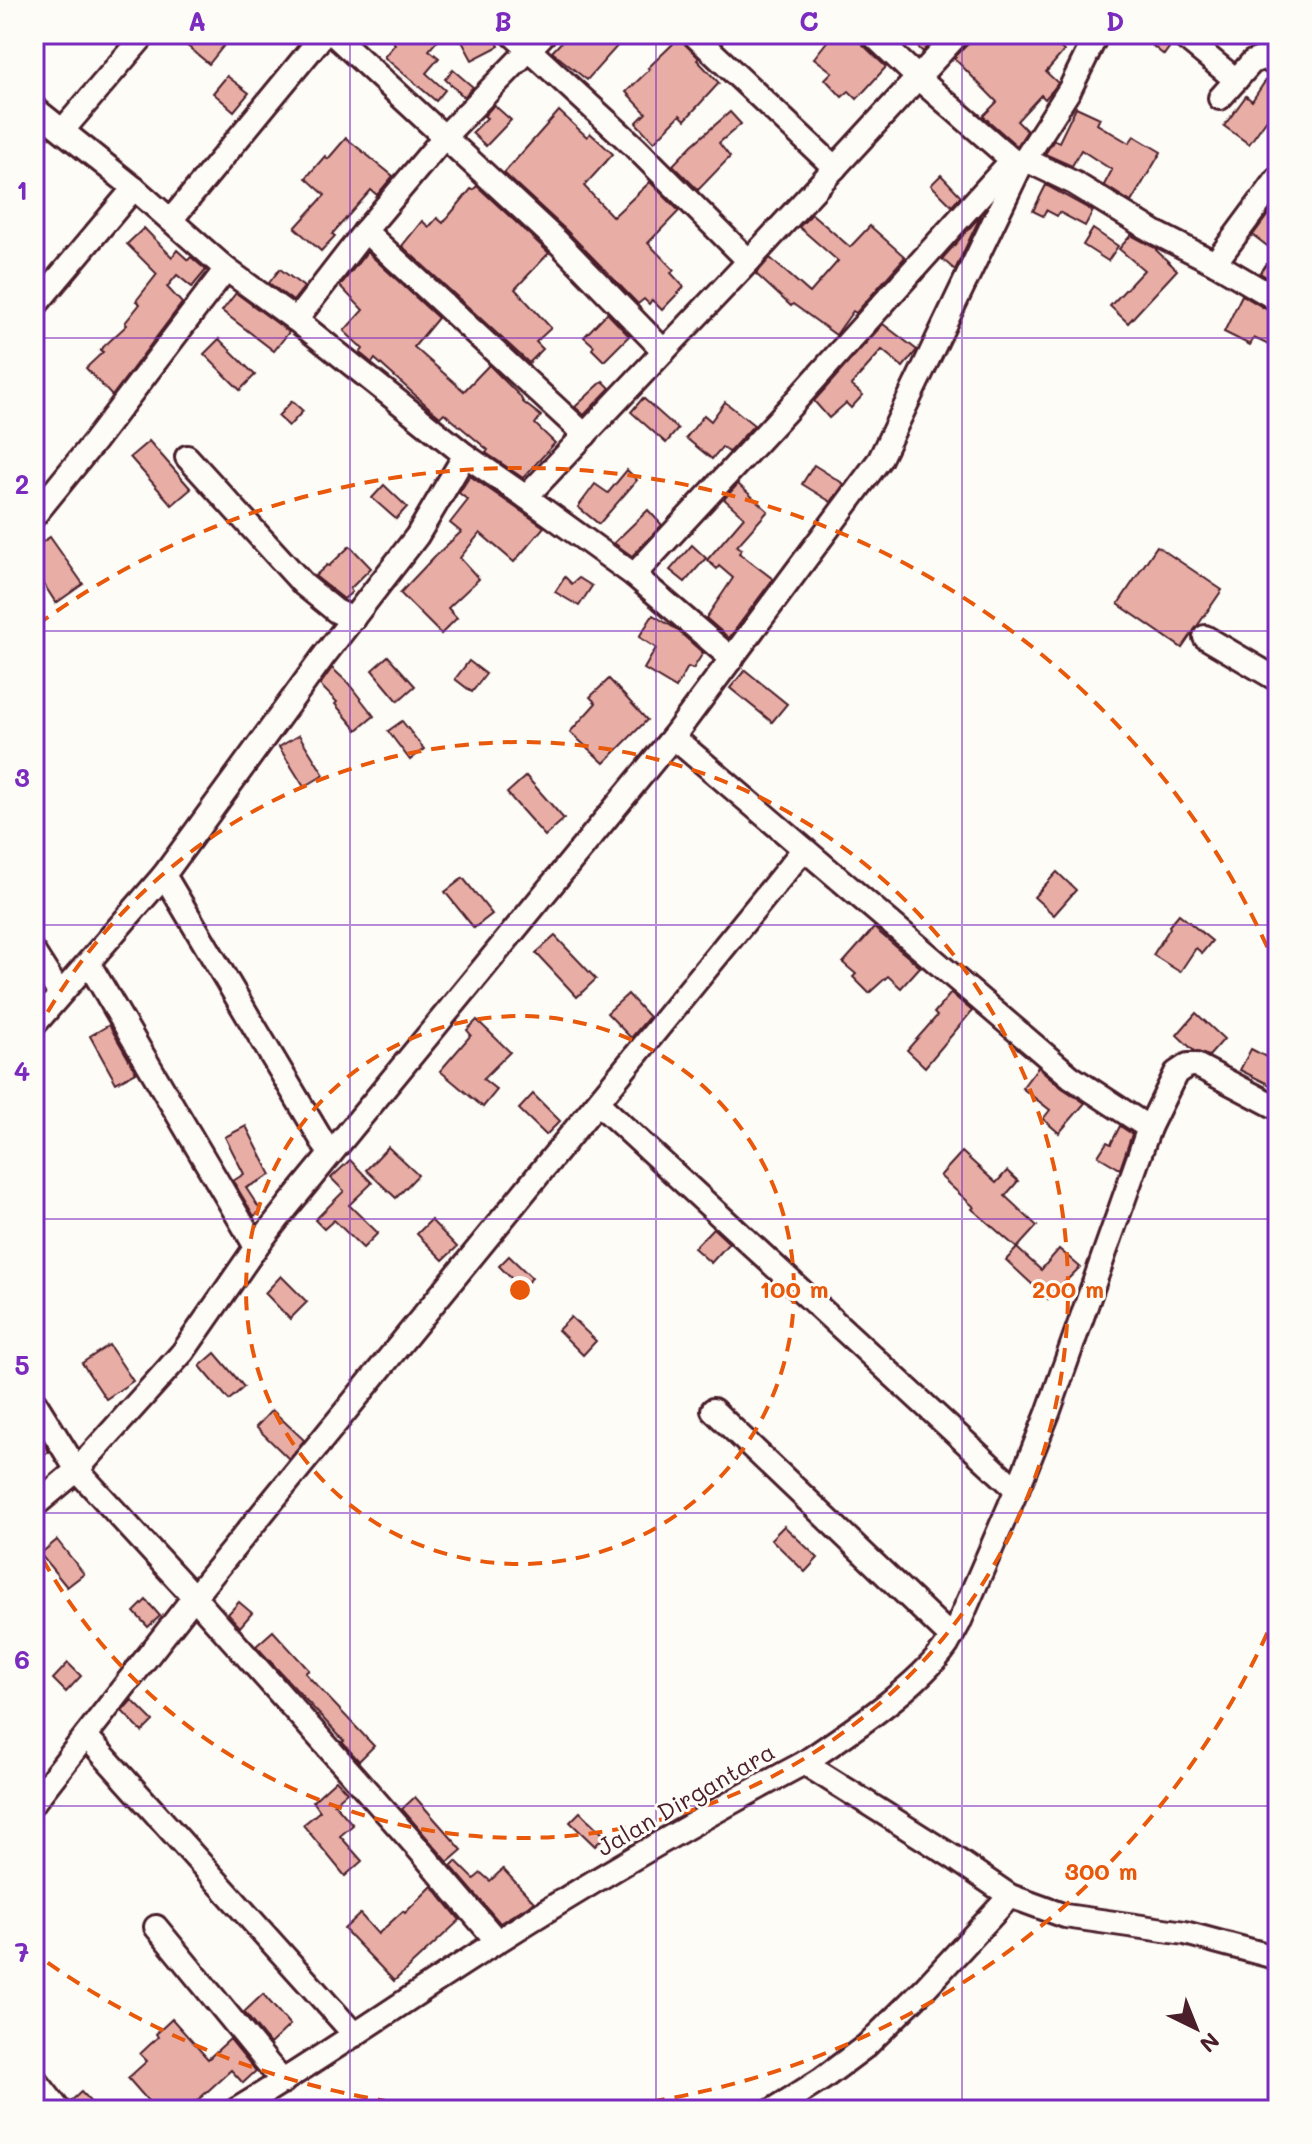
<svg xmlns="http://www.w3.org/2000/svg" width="1312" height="2144" font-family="Mali,sans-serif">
  <rect width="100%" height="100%" fill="#fdfcf7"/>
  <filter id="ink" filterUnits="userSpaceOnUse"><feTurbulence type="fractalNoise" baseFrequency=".0125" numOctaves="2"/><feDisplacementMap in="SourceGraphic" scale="16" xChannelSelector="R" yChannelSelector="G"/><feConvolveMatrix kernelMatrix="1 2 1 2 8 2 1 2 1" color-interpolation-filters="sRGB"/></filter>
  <g filter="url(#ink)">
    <g fill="#e8aea6" stroke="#4a1f2b" stroke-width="2">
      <path d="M173,34H233L209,64Z"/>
      <path d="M386,34H443L429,50L439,58L426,73L445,90L436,101L384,57L395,44Z"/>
      <path d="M458,34H493L499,46L472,60Z"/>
      <path d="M569,34H628L587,80L552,52Z"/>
      <path d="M833,34H858L862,44L886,67L857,99L849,91L842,97L825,79L832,72L814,58Z"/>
      <path d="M892,34H939L923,52L911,40L905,47Z"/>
      <path d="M972,34H1044L1064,51L1046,72L1058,83L1052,91L1045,99L1041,95L1017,121L1027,131L1017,146L983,116L997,102L954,58L969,43Z"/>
      <path d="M1138,34H1163L1171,45L1164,55Z"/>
      <path d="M679,38L699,58L697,60L719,83L685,120L680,115L654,142L636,123L646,113L626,92L650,69L648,68Z"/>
      <path d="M453,70L473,87L464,97L445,79Z"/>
      <path d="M227,76L249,93L234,111L213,93Z"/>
      <path d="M1268,77L1278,84V104L1249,144L1224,126L1246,96L1252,101Z"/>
      <path d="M494,105L511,120L486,146L472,133L487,118L484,116Z"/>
      <path d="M1076,107L1100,118L1097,124L1129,143L1134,136L1161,152L1131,202L1104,185L1112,170L1081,150L1072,166L1045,154L1054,140L1059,142Z"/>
      <path d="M559,111L587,137L590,133L613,154L584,186L613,217L650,182L679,211L648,243L674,270L671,273L684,287L662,310L652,300L649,304L644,299L638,304L566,230L504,173Z"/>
      <path d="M730,112L741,124L719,143L730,157L698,190L673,165L692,145Z"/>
      <path d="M346,138L393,176L377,195L371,190L332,234L335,236L321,251L295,228L325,195L306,178L325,156L328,159Z"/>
      <path d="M941,175L961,196L952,206L931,185Z"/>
      <path d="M1046,185L1093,211L1085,226L1059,212L1057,216L1046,210L1043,216L1033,211Z"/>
      <path d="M477,186L549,253L515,289L551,328L536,342L543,349L529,363L402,246L422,221L429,227L437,218L443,223L471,189L473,190Z"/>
      <path d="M1270,212L1278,218V284L1260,273L1275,252L1253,235Z"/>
      <path d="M812,214L850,247L870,226L905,257L856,313L853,311L836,335L793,304L791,306L756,274L770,258L810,293L838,261L799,227Z"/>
      <path d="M981,215L971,236L955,270L942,259Z"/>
      <path d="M144,228L172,257L177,250L188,260L191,257L206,270L192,287L177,275L167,287L182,303L112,396L86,368L103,352L100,350L127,325L125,323L140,304L136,301L157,274L127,244Z"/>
      <path d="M1093,229L1118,246L1108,261L1083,245Z"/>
      <path d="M1131,235L1157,249L1156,250L1177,270L1128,323L1110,306L1144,270L1119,249Z"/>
      <path d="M367,252L438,318L414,347L464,391L489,365L520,396L523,402L541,416L535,424L555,443L523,478L486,453L488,450L444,413L440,417L434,412L375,359L372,363L360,353L363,349L344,331L363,310L340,286Z"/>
      <path d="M280,269L304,287L293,301L269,283Z"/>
      <path d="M236,293L289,332L274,351L222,311Z"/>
      <path d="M1242,295L1271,312L1278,314V335L1273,347L1254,338L1250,345L1224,332Z"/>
      <path d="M607,313L629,336L604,361L592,349L594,346L584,337Z"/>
      <path d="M883,324L917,350L903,367L882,350L851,385L863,395L851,408L846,403L829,418L814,401Z"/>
      <path d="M219,339L255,375L240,390L204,354Z"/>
      <path d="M603,381L610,388L584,415L575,407Z"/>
      <path d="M643,398L678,429L666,443L631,412Z"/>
      <path d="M292,401L303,411L289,426L278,416Z"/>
      <path d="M725,402L754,425L729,452L722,447L712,459L686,438L704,415L711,421Z"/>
      <path d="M149,441L191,489L172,505L130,457Z"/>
      <path d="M814,465L844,484L831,502L802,484Z"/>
      <path d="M627,470L637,480L599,524L578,507L595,484L608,493Z"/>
      <path d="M470,476L544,527L514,562L480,533L460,558L479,579L448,608L457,618L441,634L400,593L434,557L461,532L450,523L468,500L459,493Z"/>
      <path d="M738,484L768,511L737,546L742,549L739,553L773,579L729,638L706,618L733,578L719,566L717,569L707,560L744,517L724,499Z"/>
      <path d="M384,485L407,507L396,519L372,498Z"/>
      <path d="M648,510L662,525L632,556L614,543Z"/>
      <path d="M50,537L83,584L56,603L34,569V548Z"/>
      <path d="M692,545L706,558L685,582L670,570Z"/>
      <path d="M350,546L371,568L350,589L352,592L344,599L315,576L327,565L329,566Z"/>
      <path d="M1157,546L1222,590L1182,648L1118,604Z"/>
      <path d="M565,577L572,584L579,578L592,586L579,606L555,592Z"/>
      <path d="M653,615L676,629L703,653L693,669L688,667L676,688L644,669L656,648L639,637Z"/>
      <path d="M388,656L415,686L398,701L372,670Z"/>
      <path d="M469,661L486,674L472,692L455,679Z"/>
      <path d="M332,668L348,683L374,716L357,730L335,704L337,702L320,685Z"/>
      <path d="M745,670L787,704L772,722L730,688Z"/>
      <path d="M609,679L647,720L604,763L570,732L596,703L590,697Z"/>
      <path d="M402,721L424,749L410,760L388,731Z"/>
      <path d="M299,735L324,775L304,787L279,747Z"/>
      <path d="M526,776L564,819L545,836L507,793Z"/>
      <path d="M1057,872L1076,890L1054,915L1034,897Z"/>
      <path d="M463,878L492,914L474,928L445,892Z"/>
      <path d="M1179,914L1212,941L1202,953L1196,948L1180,972L1153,955L1170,928L1169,926Z"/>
      <path d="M874,928L920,967L901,988L888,976L869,993L853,977L856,974L843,963Z"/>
      <path d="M555,936L596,979L577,997L536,953Z"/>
      <path d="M951,993L972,1011L925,1067L907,1050L937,1016L934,1013Z"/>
      <path d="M628,994L649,1017L631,1038L607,1013Z"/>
      <path d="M1196,1013L1224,1039L1209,1056L1194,1051L1177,1035Z"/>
      <path d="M477,1020L510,1052L483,1079L497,1090L483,1107L440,1071L471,1035L467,1030Z"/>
      <path d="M109,1025L136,1072L116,1083L90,1036Z"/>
      <path d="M1251,1049L1278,1063V1089L1240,1070Z"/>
      <path d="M1038,1067L1062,1088L1085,1103L1059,1133L1043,1119L1050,1110L1022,1088Z"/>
      <path d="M533,1094L560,1121L546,1135L519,1109Z"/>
      <path d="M246,1126L271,1175L246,1188L261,1211L254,1216L233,1181L244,1174L225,1137Z"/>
      <path d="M1120,1126L1132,1134L1120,1169L1098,1156L1107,1142L1111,1144Z"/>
      <path d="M388,1147L418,1175L396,1198L366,1170Z"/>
      <path d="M962,1152L996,1183L1007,1171L1018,1181L1005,1196L1037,1226L1017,1248L972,1209L974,1207L940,1176Z"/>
      <path d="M350,1160L372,1183L349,1205L378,1233L363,1248L334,1220L324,1229L315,1220L344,1191L331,1178Z"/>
      <path d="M431,1220L457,1247L443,1260L417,1234Z"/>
      <path d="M713,1228L729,1243L711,1263L694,1248Z"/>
      <path d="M1017,1248L1041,1270L1059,1249L1080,1267L1048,1299L1006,1260Z"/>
      <path d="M509,1256L532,1278L521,1288L499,1266Z"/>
      <path d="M281,1276L307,1302L290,1319L265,1293Z"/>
      <path d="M571,1317L596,1341L583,1355L558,1330Z"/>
      <path d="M109,1345L133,1381L106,1399L82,1363Z"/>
      <path d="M215,1353L244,1387L229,1400L200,1366Z"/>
      <path d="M272,1410L304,1440L289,1459L256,1427Z"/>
      <path d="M34,1427L49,1452L34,1462Z"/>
      <path d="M784,1526L818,1558L805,1572L771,1539Z"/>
      <path d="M57,1540L84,1574L67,1587L40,1554Z"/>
      <path d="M146,1600L160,1616L148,1627L134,1612Z"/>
      <path d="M239,1602L252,1613L240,1627L228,1614Z"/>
      <path d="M273,1631L309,1670L305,1673L374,1746L359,1761L342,1742L344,1741L256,1646Z"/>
      <path d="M68,1663L81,1676L66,1692L53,1679Z"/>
      <path d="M132,1700L153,1721L142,1732L122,1711Z"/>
      <path d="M336,1780L347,1792L334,1803L353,1825L340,1836L362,1861L345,1876L303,1825L320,1811L313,1801Z"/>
      <path d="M415,1797L462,1850L448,1862L402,1809Z"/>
      <path d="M580,1812L605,1836L595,1846L570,1822Z"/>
      <path d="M456,1861L474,1879L481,1873L490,1881L503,1869L534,1902L500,1923L451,1866Z"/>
      <path d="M432,1886L460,1920L394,1981L344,1929L360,1914L378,1934L403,1911L405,1913Z"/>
      <path d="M263,1994L290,2025L270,2044L244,2012Z"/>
      <path d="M172,2019L208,2059L230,2039L256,2071L243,2083L231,2070L187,2110H156L128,2078L147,2061L140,2054L158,2037L156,2034Z"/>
      <path d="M81,2092L98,2110H73L70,2102Z"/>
    </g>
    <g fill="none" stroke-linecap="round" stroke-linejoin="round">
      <g stroke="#4a1f2b" stroke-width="28">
        <g id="minor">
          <path d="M333,34L556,240L664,351"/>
          <path d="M512,34L635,147L749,261"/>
          <path d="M544,34L445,136L365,231L585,435"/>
          <path d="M693,34L835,168"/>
          <path d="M872,34L918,78L1020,167"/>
          <path d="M1180,34L1236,80"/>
          <path d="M1220,98L1252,62L1265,57L1278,67"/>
          <path d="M34,108L134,188L226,269L296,320L465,455L526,497L749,261L958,34"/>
          <path d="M63,130L145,34"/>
          <path d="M1024,159L1074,183L1154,232L1215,263L1278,300"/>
          <path d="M171,220L324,34"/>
          <path d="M1215,263L1278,178"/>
          <path d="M34,307L134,188"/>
          <path d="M296,320L365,231"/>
          <path d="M187,457L304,585L336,611L353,619"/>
          <path d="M526,497L634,575L732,659"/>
          <path d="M34,516L94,442L226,269"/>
          <path d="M634,575L790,407L1012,160"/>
          <path d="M1205,637L1278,680"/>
          <path d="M673,737L1071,1077L1149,1128L1176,1073L1188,1065H1196L1278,1108"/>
          <path d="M164,875L330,1154"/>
          <path d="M34,953L60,994"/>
          <path d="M89,964L256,1247"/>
          <path d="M34,1025L164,875L323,657L417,536L465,455"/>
          <path d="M598,1103L1017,1490"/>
          <path d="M34,1401L77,1470L194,1597L415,1845L497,1941"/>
          <path d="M713,1410L951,1637"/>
          <path d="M34,1506L77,1470L183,1352L256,1247L288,1206L673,737L880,459L1020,167L1070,89L1097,34"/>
          <path d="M86,1736L355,2035"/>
          <path d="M804,1763C847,1734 918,1687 947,1645C951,1638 955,1630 959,1623L1021,1480L1048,1413L1149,1128"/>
          <path d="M34,1802L194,1597L804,849"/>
          <path d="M156,1927L283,2082"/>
          <path d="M34,2078L59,2110"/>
          <path d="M236,2110C324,2057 408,1998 495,1943C595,1879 699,1819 804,1763L953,1857L1010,1896L1065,1916L1185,1933L1278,1958"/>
          <path d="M773,2110L822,2079L866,2046L926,1987L1010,1896"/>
        </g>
      </g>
      <use href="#minor" stroke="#fdfcf7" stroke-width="22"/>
    </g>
  </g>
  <path fill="none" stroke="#7b2cbf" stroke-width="2" stroke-opacity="0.55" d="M350,34V2110M656,34V2110M962,34V2110M34,338H1278M34,631H1278M34,925H1278M34,1219H1278M34,1513H1278M34,1806H1278"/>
  <g fill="none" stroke="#e8590c" stroke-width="4" stroke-dasharray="14 10">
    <circle cx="520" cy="1290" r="274"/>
    <path d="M36 1033A548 548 0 1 1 36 1547"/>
    <path d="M1277 1611A822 822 0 0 1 577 2110M463 2110A822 822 0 0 1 37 1955M37 625A822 822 0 0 1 1277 969"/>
  </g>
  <g text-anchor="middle" stroke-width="6" stroke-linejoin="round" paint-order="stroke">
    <g font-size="24" fill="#4a1f2b" stroke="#fdfcf7">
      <text transform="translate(686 1800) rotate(-30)" y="8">Jalan Dirgantara</text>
    </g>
  </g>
  <circle cx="520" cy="1290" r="12" fill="#e8590c" stroke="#fdfcf7" stroke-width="4"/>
  <g font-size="24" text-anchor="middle" font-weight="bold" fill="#e8590c" stroke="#fdfcf7" stroke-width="6" stroke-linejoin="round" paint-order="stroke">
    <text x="794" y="1298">100 m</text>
    <text x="1068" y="1298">200 m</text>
    <text x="1101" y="1880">300 m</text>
  </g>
  <rect width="1312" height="2144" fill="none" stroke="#fdfcf7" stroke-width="88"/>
  <g transform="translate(1196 2028) rotate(137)" stroke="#fdfcf7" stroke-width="6" paint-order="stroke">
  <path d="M0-6L14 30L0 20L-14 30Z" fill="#4a1f2b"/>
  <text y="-12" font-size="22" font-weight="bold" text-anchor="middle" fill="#4a1f2b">N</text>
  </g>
  <rect x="44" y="44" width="1224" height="2056" fill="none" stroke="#7b2cbf" stroke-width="3"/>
  <g font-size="26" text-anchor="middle" font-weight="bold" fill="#7b2cbf">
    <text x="197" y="31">A</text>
    <text x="503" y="31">B</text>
    <text x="809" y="31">C</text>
    <text x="1115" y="31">D</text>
    <text x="22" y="200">1</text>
    <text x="22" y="494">2</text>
    <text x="22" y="787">3</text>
    <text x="22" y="1081">4</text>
    <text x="22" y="1375">5</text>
    <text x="22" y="1669">6</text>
    <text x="22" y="1962">7</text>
  </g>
</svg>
